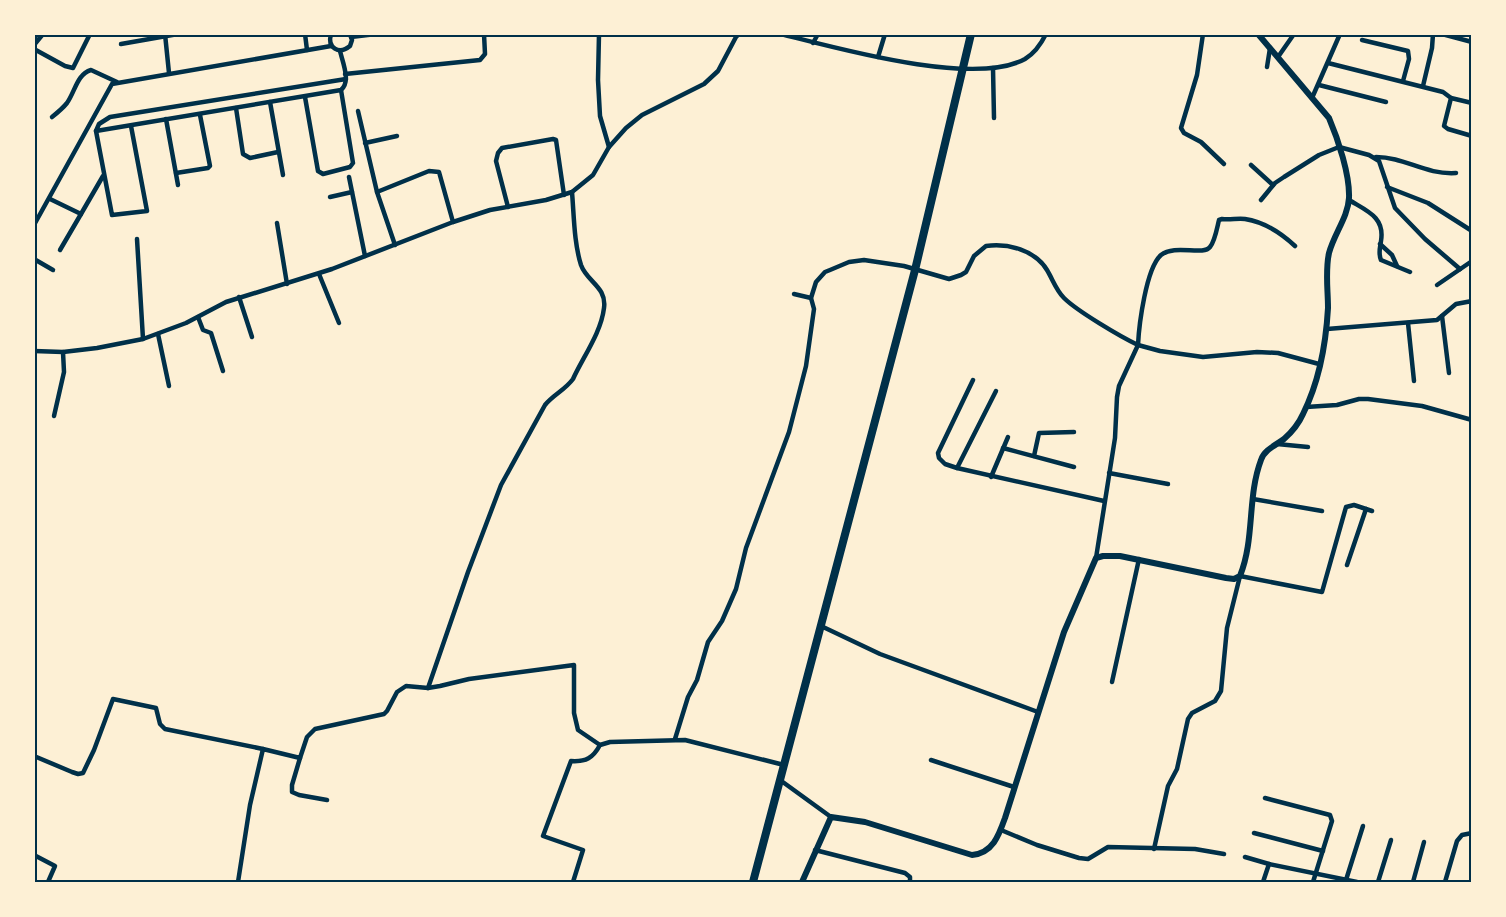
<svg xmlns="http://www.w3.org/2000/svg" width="1506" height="917" font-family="'Source Serif 4',serif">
  <rect width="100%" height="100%" fill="#fdf0d5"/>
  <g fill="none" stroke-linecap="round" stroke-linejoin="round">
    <g stroke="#003049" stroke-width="4.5">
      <path d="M165,34L169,73"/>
      <path d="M305,34L307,50"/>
      <path d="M331,34C327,48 339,55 350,46L352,40L350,34"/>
      <path d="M599,34L598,80L600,116L609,147"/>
      <path d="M781,34C837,48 974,87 1025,59C1035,53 1041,44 1046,34"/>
      <path d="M1203,34L1197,75L1181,128L1184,133L1201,142L1224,164"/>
      <path d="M1442,34L1472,42"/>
      <path d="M351,37L376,34"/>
      <path d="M1362,40L1408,51L1409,59L1403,81"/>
      <path d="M813,43L818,34"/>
      <path d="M121,44L178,34"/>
      <path d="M34,45L43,34"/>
      <path d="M34,49L65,66L73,68L90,34"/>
      <path d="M878,57L885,34"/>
      <path d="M1278,57L1294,34"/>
      <path d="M1328,63L1443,92L1451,98L1444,126L1448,129L1472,136"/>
      <path d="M1267,67L1270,48"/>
      <path d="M993,68L994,118"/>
      <path d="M345,74L480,60L485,54L484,34"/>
      <path d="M1319,85L1386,102"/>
      <path d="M1423,86L1432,48L1433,34"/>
      <path d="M305,97L318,171L323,174L350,167L353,163L341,90"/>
      <path d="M1312,98L1340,34"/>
      <path d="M1451,98L1472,103"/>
      <path d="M270,102L283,175"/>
      <path d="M236,108L243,154L250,158L278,152"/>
      <path d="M358,111L377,192L395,245"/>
      <path d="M52,117C57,113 63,108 67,103C75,92 77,74 91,70L117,82"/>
      <path d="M166,119L178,185"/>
      <path d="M131,126L147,211L112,215L96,131L99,124L110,117L346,79"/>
      <path d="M96,131L341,90C351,82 343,63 340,51"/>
      <path d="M365,143L397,136"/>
      <path d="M1376,157C1405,157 1425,175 1456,173"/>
      <path d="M1251,165L1273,185"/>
      <path d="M176,173L208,168L210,166L200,115"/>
      <path d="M349,177L365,256"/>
      <path d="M1387,187L1428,203L1472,231"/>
      <path d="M377,192L429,171L439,172L453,222"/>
      <path d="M330,197L352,192"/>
      <path d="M50,199L81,214L103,176"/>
      <path d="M1261,200L1275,183L1284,177L1319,155L1339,147L1369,155L1379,161L1395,208L1425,239L1460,269"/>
      <path d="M1349,200C1367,211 1385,217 1381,241C1380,248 1378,253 1381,260L1410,272"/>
      <path d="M508,207L496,161L498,153L502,148L553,139L556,140L564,195"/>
      <path d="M277,223L287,284"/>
      <path d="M34,225L112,84L331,46"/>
      <path d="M137,239L143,339"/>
      <path d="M1380,244L1392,255L1397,266"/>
      <path d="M60,250L81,214"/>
      <path d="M34,259L53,270"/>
      <path d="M319,274L339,323"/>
      <path d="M1437,285L1472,261"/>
      <path d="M794,294L811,298"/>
      <path d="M239,297L252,337"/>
      <path d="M1442,316L1449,373"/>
      <path d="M198,317L203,330L211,333L223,371"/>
      <path d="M1408,323L1414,381"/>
      <path d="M1327,329L1437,320L1456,304L1472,301"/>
      <path d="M158,334L169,386"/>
      <path d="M34,351L63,352L97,348L143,339L186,323L226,302L332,269L453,222L490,210L546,200L572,192L593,175L609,147L626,128L642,115L704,84L718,71L736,37L739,34"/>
      <path d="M973,380L938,453L939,458L945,464L957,468L1104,501"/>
      <path d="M1306,407L1337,405L1359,399H1368L1422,406L1472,420"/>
      <path d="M54,416L64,372L63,352"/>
      <path d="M1277,444L1308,447"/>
      <path d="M1003,448L1074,467"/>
      <path d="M1034,456L1039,433L1074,432"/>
      <path d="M957,468L996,391"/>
      <path d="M1109,473L1168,484"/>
      <path d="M991,477L1008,437"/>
      <path d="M1253,499L1322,511"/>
      <path d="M1096,558L1115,438L1117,397L1119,386L1138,345L1160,351L1203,357L1257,352L1278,353L1319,364"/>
      <path d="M1347,565L1366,509"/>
      <path d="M821,626L880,654L1038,712"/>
      <path d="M1112,682L1139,559"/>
      <path d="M428,688L468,572L501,485L545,405C553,395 565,390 573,379C583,357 601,333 604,308C607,287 587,282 581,265C574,243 574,216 572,192"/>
      <path d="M675,739L688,697L697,680L708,642L722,621L736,589L746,548L789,432L806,366L814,309L811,298L816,282L825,272L830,270L849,262L864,260L904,266L949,279L961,275L966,272L974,256L986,246C1008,243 1035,250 1047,270C1053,280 1056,290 1064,298C1077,311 1121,337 1138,345C1139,325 1146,268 1161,255C1175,244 1203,256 1210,247C1215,241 1217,228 1219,220L1222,219C1230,220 1238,218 1245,219C1265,222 1281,233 1295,246"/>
      <path d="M34,756L72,772L78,774L83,773L94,750L113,699L156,708L160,724L165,729L263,749"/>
      <path d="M300,758L292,785V792L299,795L327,800"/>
      <path d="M931,760L1014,787"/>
      <path d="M780,780L831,817"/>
      <path d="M1265,798L1330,815L1332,821L1313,882"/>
      <path d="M1001,830L1037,845L1079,858L1088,859L1108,847L1195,849L1224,854"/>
      <path d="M1254,833L1323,851"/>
      <path d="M1154,849L1168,786L1177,769L1188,719L1192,713L1215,701L1221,691L1227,628L1240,576L1322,592L1346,507L1354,505L1372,511"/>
      <path d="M815,850L905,873L910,877V882"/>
      <path d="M34,855L55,866L48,882"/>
      <path d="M1245,857L1269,864L1357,882"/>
      <path d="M1346,880L1363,826"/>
      <path d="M238,882L250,805L263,749L300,758L307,737L315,729L384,714L387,711L397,692L406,686L428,688L440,686L469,679L574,665V713L578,730L600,745"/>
      <path d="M573,882L583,850L543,836L571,761C586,762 593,758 600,745L610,742L685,740L784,765"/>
      <path d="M1263,882L1269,864"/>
      <path d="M1378,882L1391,840"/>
      <path d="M1413,882L1424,842"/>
      <path d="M1445,882L1457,841L1462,835L1472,833"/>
    </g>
    <path stroke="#003049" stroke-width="6" d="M802,882L831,817L865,822L972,855C993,853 999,835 1005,818L1064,632L1096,558L1103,556H1120L1226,578L1234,579L1240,576C1255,539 1247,497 1261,460C1264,450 1276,445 1284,439C1292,432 1299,423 1303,414C1319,382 1326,343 1328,308C1328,290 1325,271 1329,253C1334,234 1348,217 1349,198C1350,175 1338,139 1329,118L1258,34"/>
    <path stroke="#003049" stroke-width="8" d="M753,882L915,270L971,34"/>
  </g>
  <rect width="1506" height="917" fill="none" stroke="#fdf0d5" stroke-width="72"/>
  <rect x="36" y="36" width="1434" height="845" fill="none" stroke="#003049" stroke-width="2"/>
</svg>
